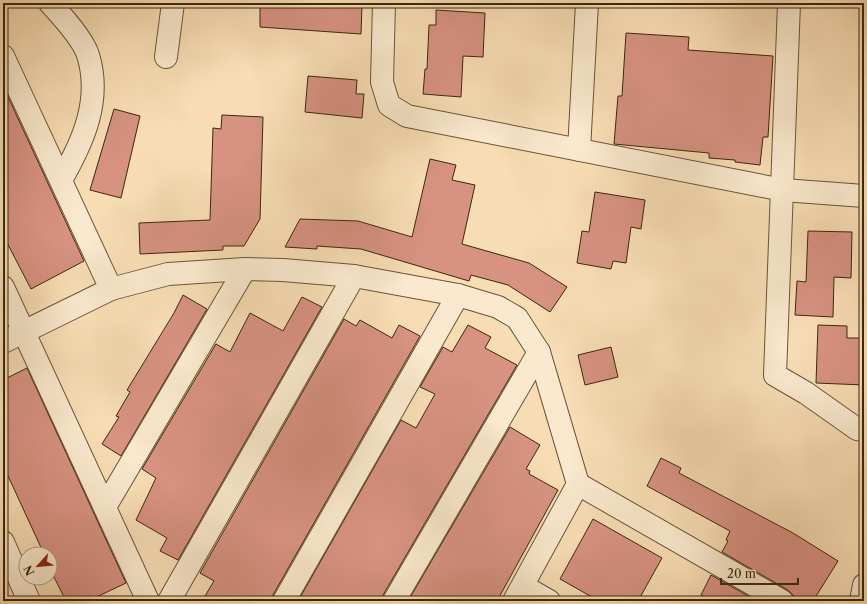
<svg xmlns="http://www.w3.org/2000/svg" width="867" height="604" font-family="'Libre Caslon Text',serif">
  <rect width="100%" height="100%" fill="#f8ddb4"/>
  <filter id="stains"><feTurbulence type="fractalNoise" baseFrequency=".005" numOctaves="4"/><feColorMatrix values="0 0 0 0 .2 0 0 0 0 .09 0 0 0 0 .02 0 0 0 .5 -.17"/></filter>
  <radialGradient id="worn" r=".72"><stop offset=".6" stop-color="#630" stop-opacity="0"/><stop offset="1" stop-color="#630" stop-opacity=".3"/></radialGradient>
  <g fill="#d79282" stroke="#3a280d">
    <path d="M260,3H356V6H362L361,34L260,27Z"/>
    <path d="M436,10L485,13L483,57L463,56L461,97L423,94L425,69H427L429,25H436Z"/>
    <path d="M626,33L689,37L688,50L773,56L768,137H763L760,165L735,162V160L709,158V153L614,144L618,96H622Z"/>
    <path d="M308,76L357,80L356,94H364L362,118L305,112Z"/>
    <path d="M3,86L84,261L31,289L3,235Z"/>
    <path d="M114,109L140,116L121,198L90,190Z"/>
    <path d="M222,115L263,117L260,219L244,246H223V250L140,254L139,223L210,220L213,128L221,129Z"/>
    <path d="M430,159L456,165L452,180L475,185L462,244L529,263L567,287L550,312L508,285L471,275L469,281L361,249L317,246V249L285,247L300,219L358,221L412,237Z"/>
    <path d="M595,192L645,200L641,229L631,227L626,263L613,261L611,269L577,263L582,231L589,232Z"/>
    <path d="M808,231L852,232L851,278L834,277L833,317L795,315L797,281L806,282Z"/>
    <path d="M183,295L207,309L121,456L102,444L119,417L116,416L130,392L127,390L174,313Z"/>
    <path d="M302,297L322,307L178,560L160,551L167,538L136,520L156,478L142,469L216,344L230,352L250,313L283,331Z"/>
    <path d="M344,319L356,326L360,320L392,338L399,325L420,336L273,595L272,601H202L214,581L200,573Z"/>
    <path d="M468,325L491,337L485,348L517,365L383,595L382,601H298L401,420L416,428L435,394L420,387L443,347L452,352Z"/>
    <path d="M818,325L847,326V338H864V385L816,383Z"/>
    <path d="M611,347L618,377L585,385L578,355Z"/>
    <path d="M27,368L126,583L88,601H66L50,569V554H44L3,465V380Z"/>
    <path d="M510,427L540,445L526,469L530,471L529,474L558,490L497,601H408Z"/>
    <path d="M661,458L681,468L679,473L793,533L838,561L813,601H794L793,595L788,590L722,552L728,541L726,540L730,531L647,486Z"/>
    <path d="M593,519L662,558L638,601H599L560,579Z"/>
    <path d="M711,575L757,601H713L701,595Z"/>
  </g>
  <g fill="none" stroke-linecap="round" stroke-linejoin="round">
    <g stroke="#6a5537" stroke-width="24">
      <g id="street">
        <path d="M50,3C62,16 83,39 88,55C102,100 83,142 61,180"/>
        <path d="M384,3L382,82L389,105L407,116L783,190L864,196"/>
        <path d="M789,3L775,375L806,393L857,429L864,430"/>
        <path d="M3,56L111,289"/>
        <path d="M166,57L173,3"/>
        <path d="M579,150L587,3"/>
        <path d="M3,287L148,601"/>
        <path d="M3,342L111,289L168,274L245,269L283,270L354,276L458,295L498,307L517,318L539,352L578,484L514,601"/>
        <path d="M578,484L782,601"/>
        <path d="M105,507L245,269"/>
        <path d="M3,542L29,601"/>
        <path d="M523,586L549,601"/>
        <path d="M169,601L354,276"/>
        <path d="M284,601L458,295"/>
        <path d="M394,601L539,352"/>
        <path d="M861,601L864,585"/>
      </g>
    </g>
    <use href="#street" stroke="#fae9ce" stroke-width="22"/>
  </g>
  <rect width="867" height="604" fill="none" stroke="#f8ddb4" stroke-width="16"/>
  <rect x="4" y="4" width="859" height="596" fill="none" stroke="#3a280d" stroke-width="2"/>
  <rect x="8" y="8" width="851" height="588" fill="none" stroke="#3a280d"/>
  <g transform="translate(38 566) rotate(243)"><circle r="19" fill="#fae9ce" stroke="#ad9c81"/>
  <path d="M0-3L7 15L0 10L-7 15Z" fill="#8f2418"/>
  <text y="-6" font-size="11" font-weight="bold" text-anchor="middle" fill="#3a280d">N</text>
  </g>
  <path d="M721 578v6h77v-6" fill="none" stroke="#3a280d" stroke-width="2"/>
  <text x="727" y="578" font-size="12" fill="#3a280d" stroke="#fae9ce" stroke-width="3" paint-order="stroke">20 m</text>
  <rect width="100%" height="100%" filter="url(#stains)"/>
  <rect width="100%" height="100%" fill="url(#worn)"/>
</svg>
